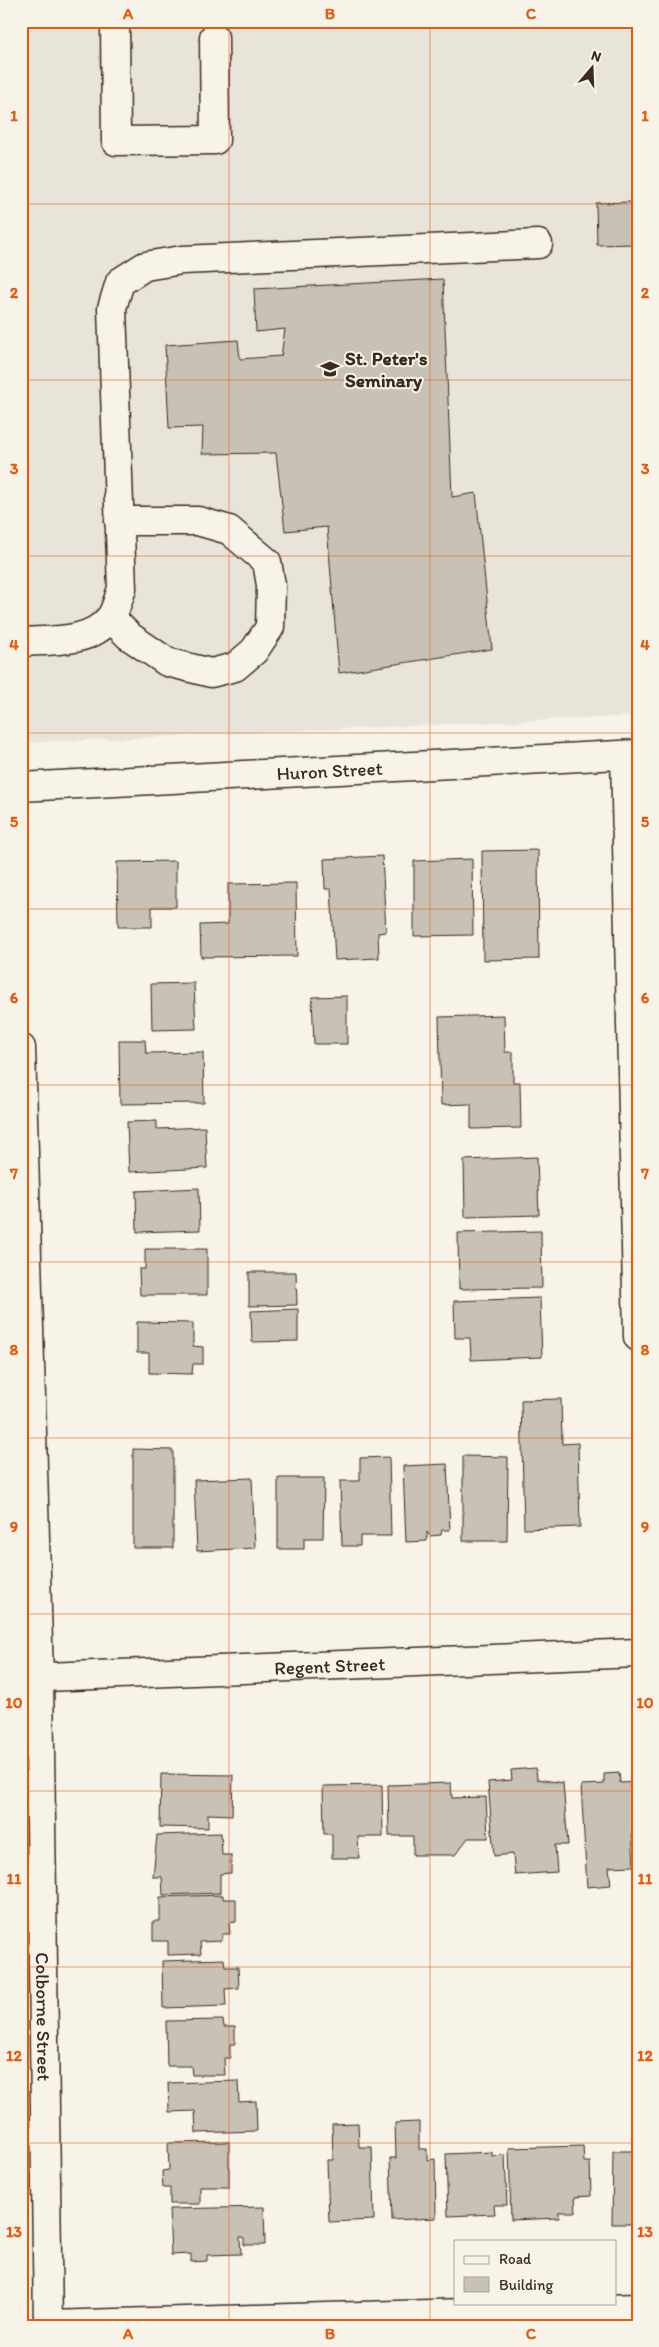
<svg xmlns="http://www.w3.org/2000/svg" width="659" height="2347" font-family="Itim,sans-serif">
  <rect width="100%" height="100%" fill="#f7f3e8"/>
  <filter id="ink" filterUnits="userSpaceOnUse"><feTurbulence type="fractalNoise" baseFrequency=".02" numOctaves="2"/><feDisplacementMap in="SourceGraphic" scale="10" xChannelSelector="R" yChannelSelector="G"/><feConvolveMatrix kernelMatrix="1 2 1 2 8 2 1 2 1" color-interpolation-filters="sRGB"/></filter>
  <g filter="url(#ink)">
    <path fill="#e9e4d9" d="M21,21H638V716L21,743Z"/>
    <g fill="#c8c1b6" stroke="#3b2a1e">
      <path d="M633,202L634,244L597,245L596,203Z"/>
      <path d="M443,279L452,497L476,493L492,649L339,673L327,527L285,531L276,453L202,454L203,427L169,428L165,345L238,340L240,359L281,356L285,329L256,332L254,289Z"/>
      <path d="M538,850L539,959L483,960L482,851Z"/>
      <path d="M382,856L386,932L378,933L379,958L335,960L331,889H325L324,859Z"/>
      <path d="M472,859L473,935L414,936V861Z"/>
      <path d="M176,861V907H152V927H118L117,862Z"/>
      <path d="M296,883L297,956L201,957L200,925L228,924V884Z"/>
      <path d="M194,983L196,1029L152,1030L151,984Z"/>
      <path d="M347,996V1044H314L312,997Z"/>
      <path d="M504,1015L505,1052H513V1082H520L521,1128L471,1129V1104L441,1105L439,1017Z"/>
      <path d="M119,1040H145L146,1053L203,1052L204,1103L120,1104Z"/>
      <path d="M157,1121V1129L205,1127L207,1168L129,1172L127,1122Z"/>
      <path d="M537,1157L539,1215L465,1217L464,1160Z"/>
      <path d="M199,1188L200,1230L137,1232L136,1191Z"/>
      <path d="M541,1231L542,1288L459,1289L458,1233Z"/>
      <path d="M145,1249H207V1295H140L139,1269H145Z"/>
      <path d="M249,1272H296L297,1305L249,1306Z"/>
      <path d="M540,1298L542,1357L471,1360L470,1338H455L454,1301Z"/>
      <path d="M298,1309V1341L252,1342L251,1311Z"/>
      <path d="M137,1322L193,1323V1346L203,1347V1364H193L192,1374L149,1373V1353H137Z"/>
      <path d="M561,1399L562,1444L578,1443L580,1527L524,1529L521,1400Z"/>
      <path d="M133,1449L173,1450V1548H133Z"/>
      <path d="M463,1456L508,1457L507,1541H463Z"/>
      <path d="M389,1457L391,1536H360V1546H342L340,1481H360V1458Z"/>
      <path d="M447,1464L450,1530H442L441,1535L430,1536L427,1532V1541L406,1542L403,1466Z"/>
      <path d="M252,1478L255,1548L197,1551L194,1480Z"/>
      <path d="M278,1478H324L323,1538H304V1549H278Z"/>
      <path d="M536,1768L537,1779L563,1783L568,1845H555L557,1872L515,1875L513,1854L494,1856L488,1782L512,1780L511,1770Z"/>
      <path d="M619,1773L620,1783L638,1782V1830H632L634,1866L609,1867L611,1885L587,1887L581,1785L604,1784V1774Z"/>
      <path d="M161,1774L233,1775L232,1815L208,1814V1828L160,1827Z"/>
      <path d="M451,1783L452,1798L486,1797L488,1838H468L455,1855H413V1836H389L388,1785Z"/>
      <path d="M382,1785L383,1837H358L359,1858H332V1834H324L323,1786Z"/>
      <path d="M221,1833L222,1855H231V1873L220,1874V1893L163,1895L162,1877H153L157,1835Z"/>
      <path d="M223,1895V1899H236V1922L229,1923L230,1934H222V1941L200,1942L201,1954L168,1955V1941H153V1921H160V1897Z"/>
      <path d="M224,1959L225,1967H238L239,1988L225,1989L226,2006L163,2008L162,1961Z"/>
      <path d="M223,2020L224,2027H235V2044H230V2058H224L225,2075H192L191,2066H167L166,2021Z"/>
      <path d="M238,2081L239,2102L256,2101L257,2131L196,2133L195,2111L169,2112L168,2083Z"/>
      <path d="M419,2122V2149H427V2160L435,2159L436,2218L392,2220L390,2158H396L395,2123Z"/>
      <path d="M358,2123L359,2147H372L374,2220L329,2222L327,2160H333L332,2124Z"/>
      <path d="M229,2142V2187H200V2204H170V2188H163L162,2171L169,2170L168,2143Z"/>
      <path d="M583,2146L584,2162H590L591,2196L575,2197L576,2212H559V2218L511,2220L509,2148Z"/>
      <path d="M613,2151H638V2224H612Z"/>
      <path d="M492,2152V2156L505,2155L507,2205H494L495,2214L448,2216L446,2154Z"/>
      <path d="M264,2207L265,2245H244V2237H240L241,2254L207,2255V2261L191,2262V2254L171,2255L169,2209Z"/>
    </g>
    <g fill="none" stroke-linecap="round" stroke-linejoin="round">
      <g stroke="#3b2a1e" stroke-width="31">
        <g id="minor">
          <path d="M115,21L116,141L215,140L214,37"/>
          <path d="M111,618L129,636L167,662L211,673L235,667L254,651L270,627L271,585L267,562L229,530L198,521H119"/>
          <path d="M21,642C50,640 90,644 110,618C116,611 118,598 122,589L112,308L120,282L145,266L182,260L538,244"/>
          <path d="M625,755L638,1337"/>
          <path id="s1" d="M21,787L638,754"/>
          <path id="s2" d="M21,1048L39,1678L48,2326"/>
          <path id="s3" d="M21,1678L638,1653"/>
          <path d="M48,2325L638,2308"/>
        </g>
      </g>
      <use href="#minor" stroke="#f7f3e8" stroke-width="28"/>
    </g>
  </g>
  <path fill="none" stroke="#e8590c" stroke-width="1" stroke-opacity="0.55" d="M229,21V2326M430,21V2326M21,204H638M21,380H638M21,556H638M21,733H638M21,909H638M21,1085H638M21,1262H638M21,1438H638M21,1614H638M21,1791H638M21,1967H638M21,2143H638"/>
  <defs>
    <g id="university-bare" transform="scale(1.5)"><path d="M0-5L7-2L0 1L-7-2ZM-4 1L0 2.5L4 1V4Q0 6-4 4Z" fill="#3b2a1e" stroke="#f7f3e8" stroke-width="2.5" paint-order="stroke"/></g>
  </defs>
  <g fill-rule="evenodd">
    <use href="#university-bare" x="330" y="369"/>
  </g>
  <g text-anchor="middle" stroke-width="4" stroke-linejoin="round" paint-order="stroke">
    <g font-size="19" font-weight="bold" fill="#3b2a1e" stroke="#f7f3e8" text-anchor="start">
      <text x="345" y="365">St. Peter's<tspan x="345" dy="22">Seminary</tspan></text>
    </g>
    <g font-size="19" fill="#3b2a1e" stroke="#f7f3e8">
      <text dy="7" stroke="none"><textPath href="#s1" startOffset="309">Huron Street</textPath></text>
      <text dy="7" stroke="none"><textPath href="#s3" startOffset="309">Regent Street</textPath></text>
      <text dy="7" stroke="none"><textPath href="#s2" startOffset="969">Colborne Street</textPath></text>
    </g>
  </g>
  <rect width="659" height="2347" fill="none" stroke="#f7f3e8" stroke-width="55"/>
  <rect x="454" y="2240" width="162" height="65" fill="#f7f3e8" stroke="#aca397"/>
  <rect x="464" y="2256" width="25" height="8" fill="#f7f3e8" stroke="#aca397"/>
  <text x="499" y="2264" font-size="15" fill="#3b2a1e">Road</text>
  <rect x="464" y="2277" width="25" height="15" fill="#c8c1b6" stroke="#aca397"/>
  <text x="499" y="2290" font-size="15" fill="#3b2a1e">Building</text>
  <g transform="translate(592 68) rotate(19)" stroke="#f7f3e8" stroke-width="4" paint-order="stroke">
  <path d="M0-4L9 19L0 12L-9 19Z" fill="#3b2a1e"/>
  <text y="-8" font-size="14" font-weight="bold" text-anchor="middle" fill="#3b2a1e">N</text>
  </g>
  <rect x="28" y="28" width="604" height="2292" fill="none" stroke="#e8590c" stroke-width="2"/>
  <g font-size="16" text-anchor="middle" font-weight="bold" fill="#e8590c">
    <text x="128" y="19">A</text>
    <text x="330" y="19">B</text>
    <text x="531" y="19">C</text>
    <text x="14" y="121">1</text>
    <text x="645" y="121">1</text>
    <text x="14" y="298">2</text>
    <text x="645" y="298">2</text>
    <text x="14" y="474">3</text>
    <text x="645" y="474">3</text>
    <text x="14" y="650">4</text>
    <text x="645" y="650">4</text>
    <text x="14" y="827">5</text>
    <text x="645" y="827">5</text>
    <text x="14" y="1003">6</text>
    <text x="645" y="1003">6</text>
    <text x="14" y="1179">7</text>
    <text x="645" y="1179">7</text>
    <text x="14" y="1355">8</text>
    <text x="645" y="1355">8</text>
    <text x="14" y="1532">9</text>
    <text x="645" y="1532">9</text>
    <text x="14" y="1708">10</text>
    <text x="645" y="1708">10</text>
    <text x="14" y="1884">11</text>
    <text x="645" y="1884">11</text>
    <text x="14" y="2061">12</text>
    <text x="645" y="2061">12</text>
    <text x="14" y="2237">13</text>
    <text x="645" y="2237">13</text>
    <text x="128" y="2339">A</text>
    <text x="330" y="2339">B</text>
    <text x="531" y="2339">C</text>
  </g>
</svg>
